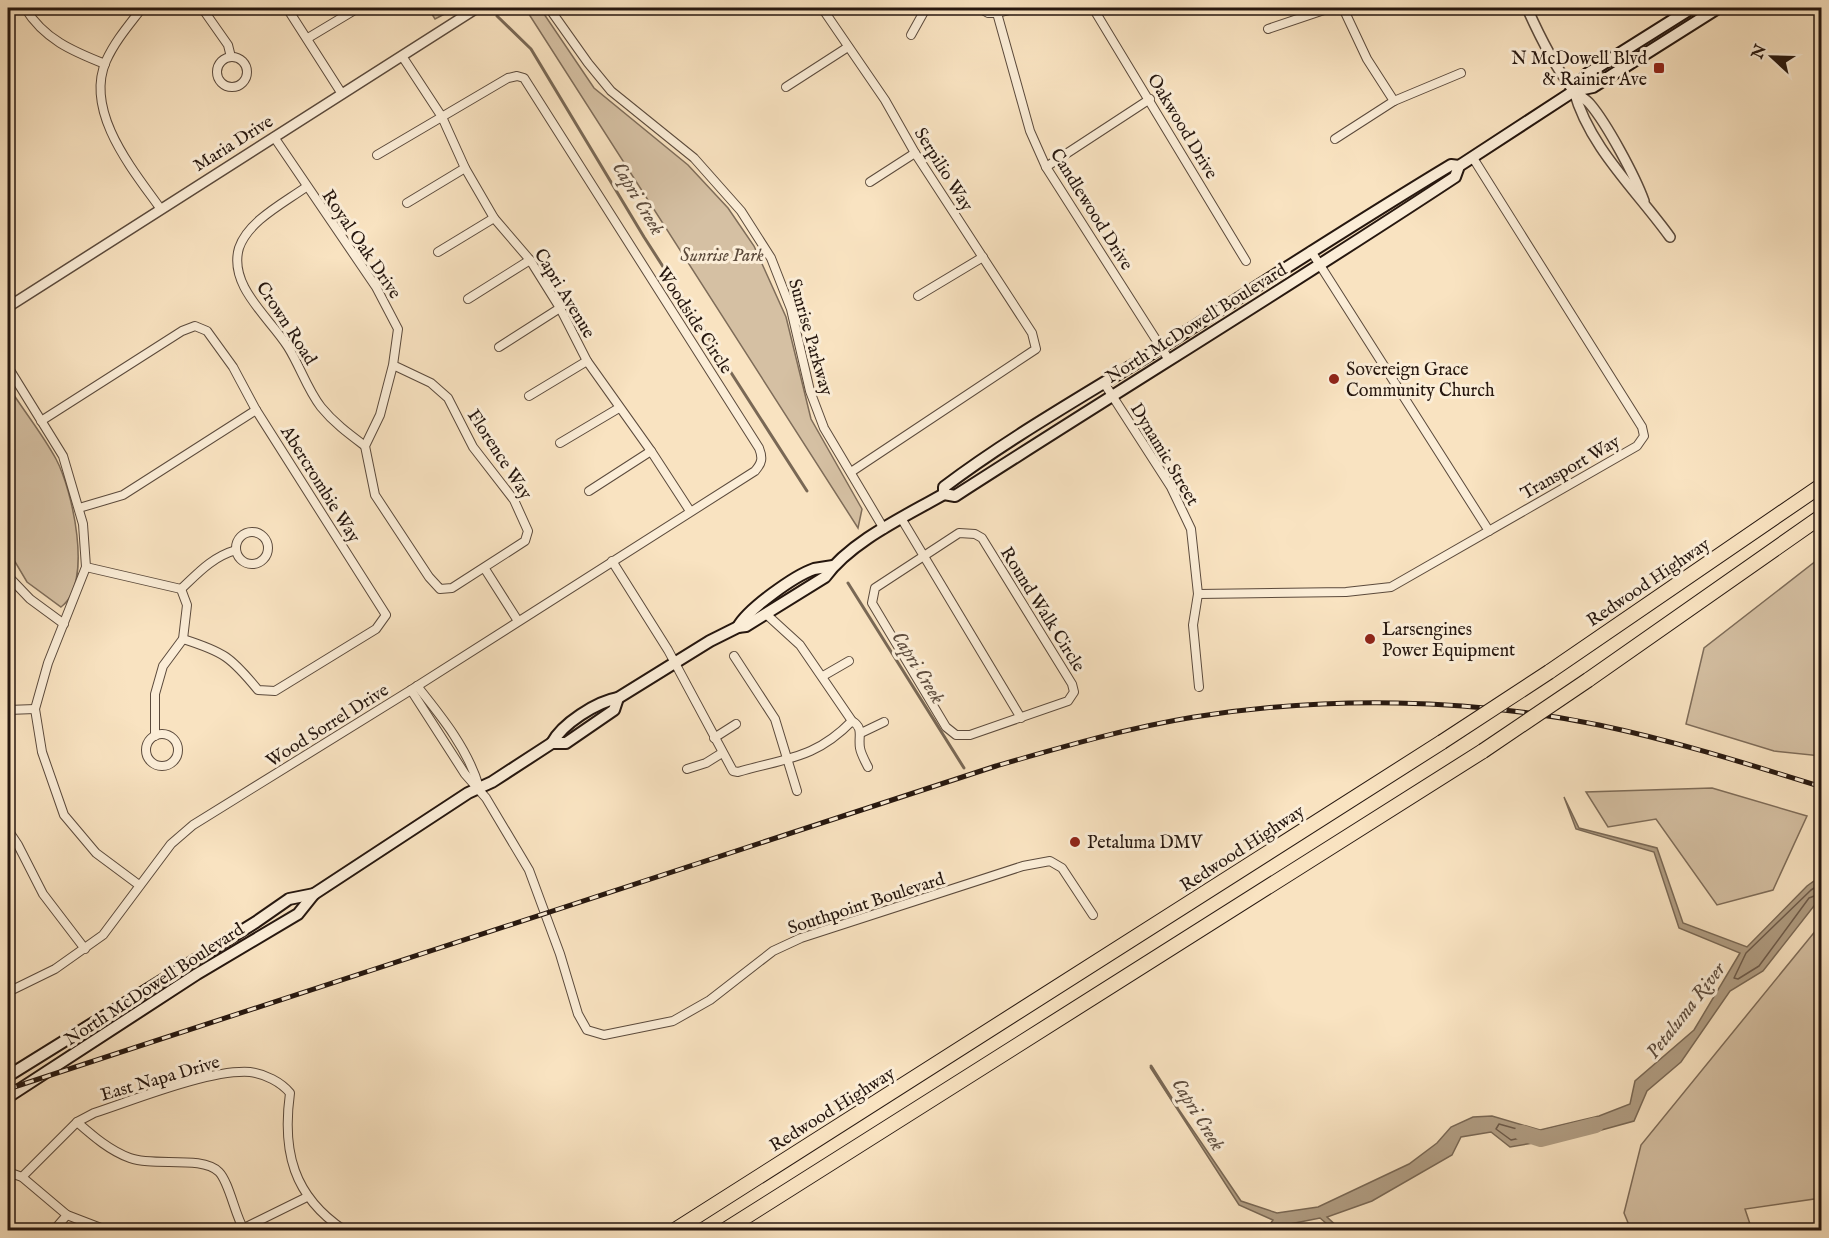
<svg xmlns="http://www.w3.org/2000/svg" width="1829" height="1238" font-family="'IM FELL English',serif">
  <rect width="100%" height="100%" fill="#f9e3c1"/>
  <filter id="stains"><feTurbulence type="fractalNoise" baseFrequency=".00333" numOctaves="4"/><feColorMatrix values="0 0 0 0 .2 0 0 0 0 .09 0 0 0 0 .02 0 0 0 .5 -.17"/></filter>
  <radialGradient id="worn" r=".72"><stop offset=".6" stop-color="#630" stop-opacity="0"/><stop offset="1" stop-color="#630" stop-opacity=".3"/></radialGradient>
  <g fill="#d5c0a3" stroke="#7e6c59" stroke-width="1.5">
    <path d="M428,8H456L435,19Z"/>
    <path d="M525,8H540L594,88L688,165L728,208L754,246L786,317L811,419L862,509L858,528Z"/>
    <path d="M8,386C23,410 42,433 56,459C72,489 94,583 61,607L27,582L8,550Z"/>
    <path d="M1821,557V756L1774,751L1686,724L1704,648Z"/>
    <path d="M1712,788L1807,816L1773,890L1717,905L1656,819L1608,827L1586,792Z"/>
    <path d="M1821,924V1198L1745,1209L1752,1230H1631L1624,1213L1641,1145Z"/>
  </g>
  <path fill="#b19e84" stroke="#796855" stroke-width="1.5" d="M1564,797L1579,828L1657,848L1683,923L1747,947L1807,886L1821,876V897L1763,971L1730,991L1681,1062L1647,1091L1634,1121L1598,1131L1561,1130L1533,1143L1510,1147L1491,1132L1461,1137L1452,1155L1372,1201L1327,1217L1341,1230H1334L1320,1218L1290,1224L1283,1230H1266L1273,1220L1239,1205L1150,1067L1241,1201L1277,1213L1318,1207L1409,1164L1437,1143L1451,1127L1473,1117L1492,1116L1540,1130L1599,1116L1630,1104L1635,1081L1694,1030L1740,953L1679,928L1654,852L1576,829Z"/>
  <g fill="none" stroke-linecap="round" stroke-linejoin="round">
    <g stroke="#6c5a4a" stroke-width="1.5">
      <path d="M1822,883L1811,890L1746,953L1734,978L1738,979L1759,966L1809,898L1822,893"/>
      <path d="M1499,1124L1528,1132L1529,1136L1511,1140L1496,1129Z"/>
    </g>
    <g stroke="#796855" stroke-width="3">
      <path d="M497,16L531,49L644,237L807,491"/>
      <path d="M848,583L964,768"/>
      <path d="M1151,1066L1177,1107"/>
    </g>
    <path stroke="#b19e84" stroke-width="16" d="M1522,1133L1541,1139L1596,1125"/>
    <g stroke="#5b4a3c" stroke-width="10">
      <g id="minor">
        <path d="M25,8C44,39 72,51 105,64"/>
        <path d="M142,8C129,25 115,41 106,61C84,112 133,170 160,208"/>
        <path d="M202,8L228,45L231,57"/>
        <path d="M287,8L342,94"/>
        <path d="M549,8L588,63L611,91L694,158L741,211L771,258L791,309L810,391L824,428L884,529"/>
        <path d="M822,8L885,100L915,153L1032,333L1036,349L851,472"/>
        <path d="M979,8L988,13H997L1030,131L1046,167L1169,360"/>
        <path d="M997,8V13L1017,8"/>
        <path d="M1093,8L1246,261"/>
        <path d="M1343,8L1367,59L1394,101"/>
        <path d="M1268,29L1330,8"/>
        <path d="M911,35L926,8"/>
        <path d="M308,38L358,8"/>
        <path d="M402,56L442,117L465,168L494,218L530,260L560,308L587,361L651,451L690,511"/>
        <circle cx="232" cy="72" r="15"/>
        <path d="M786,87L848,47"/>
        <path d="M274,137L376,287L398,329L393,365L380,415L365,446L375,495L429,577L440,589L452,588L525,541L528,531L514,500L473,447L448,398L431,383L393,365"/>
        <path d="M1335,139L1394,101L1461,73"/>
        <path d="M1046,167L1150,99"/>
        <path d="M870,182L915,153"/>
        <path d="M306,187C284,203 248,221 239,248C228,286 270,318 288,347C300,366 307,389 321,407C334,423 349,434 365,446"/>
        <path d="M407,203L465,168"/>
        <path d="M1311,251L1489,531"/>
        <path d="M438,252L494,218"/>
        <path d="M918,296L983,257"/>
        <path d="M468,299L530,260"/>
        <path d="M499,347L560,308"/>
        <path d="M8,367L63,456L83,524L86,567L48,663L35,709L42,752L64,815L96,853L139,885"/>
        <path d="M1104,383L1171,487L1191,529L1198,594L1193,625L1199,687"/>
        <path d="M529,396L587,361"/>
        <path d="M41,421L182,331L195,326L207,331L233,367L256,410L386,615L376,629L275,691L258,690C231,657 224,652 183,639"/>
        <path d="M560,443L619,408"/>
        <path d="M589,491L651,451"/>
        <path d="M79,508L123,495L256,410"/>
        <path d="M901,518L1021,718"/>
        <circle cx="252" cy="548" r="16"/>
        <path d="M959,533L975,534L982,538L1072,684L1074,692L1068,701L970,735H956L946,727L872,603L875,588Z"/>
        <path d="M612,561L668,650L733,771L738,772C786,758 815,759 852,721"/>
        <path d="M86,567L181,589"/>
        <path d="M485,569L518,621"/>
        <path d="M8,576L30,599L64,624"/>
        <path d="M181,589C198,573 212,557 236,550"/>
        <path d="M1198,594L1346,592L1391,587L1637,446L1644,436L1642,427L1473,158"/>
        <path d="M766,614L800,645L852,721C864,728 858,736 860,748C861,754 865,761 868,767"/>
        <path d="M734,656L775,719L797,791"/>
        <path d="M823,676L849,661"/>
        <path d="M417,686C441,716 468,749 479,787"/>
        <path d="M411,690L465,774L486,798L529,870L560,954L578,1014L587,1030L604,1035L673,1021L710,1000L773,951L801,938L1023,866L1050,861L1062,868L1093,915"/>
        <path d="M8,710L35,709"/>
        <path d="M861,733L884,722"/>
        <circle cx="162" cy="750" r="16"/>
        <path d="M155,736V694L163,666L183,639L187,605L181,589"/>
        <path d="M714,738L736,724"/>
        <path d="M687,769L706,763L722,753"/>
        <path d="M8,830L18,845L43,894L85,949"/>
        <path d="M8,992L55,969L103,935L171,844L193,825L411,690L755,471C762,463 763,458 759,448L524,78L517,76L508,78L377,155"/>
        <path d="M77,1122C93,1136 110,1151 130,1158C154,1167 202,1155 219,1172C229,1182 235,1215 244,1230"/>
        <path d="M8,1172L22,1177L67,1215L106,1230"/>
        <path d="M22,1177L77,1122L94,1113C134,1100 210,1069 250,1072C265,1074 281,1082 290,1093C282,1151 293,1196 344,1230"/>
        <path d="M54,1230L67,1215"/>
        <path d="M240,1230L307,1197"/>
      </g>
    </g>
    <g stroke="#5b4a3c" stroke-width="12">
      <g id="tertiary">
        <path d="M1527,8C1539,35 1554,65 1572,89C1577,95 1585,98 1590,104C1607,124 1635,176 1644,201"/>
        <path d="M1574,91C1589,147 1637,191 1670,237"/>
        <path d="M8,307L477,8"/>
      </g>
    </g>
    <g stroke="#26170f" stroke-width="14">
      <g id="secondary">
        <path d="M1574,91L1593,87L1718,8"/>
        <path d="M944,494L955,496C1121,389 1290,286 1455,177L1459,166L1574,91L1587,74L1692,8"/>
        <path d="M738,627C748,609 794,576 814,569C820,568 827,567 833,566"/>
        <path d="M552,743C562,724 596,702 618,698L710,641L738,627L746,626L825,577C851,541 906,516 944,494V487C1013,435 1089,393 1162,347C1258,286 1353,224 1451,165L1459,166"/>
        <path d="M8,1076L256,922L289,899L314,894"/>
        <path d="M8,1097L197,974L298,914L314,894L468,793L492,782L552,743H566L614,710L618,698"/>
      </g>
    </g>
    <g stroke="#26170f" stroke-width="16">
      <g id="motorway">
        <path d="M1549,672L1822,485"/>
        <path d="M1588,680L1822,516"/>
        <path d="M675,1230L1442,742"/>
        <path d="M725,1230L1483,751"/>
      </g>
    </g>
    <use href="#minor" stroke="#fbedd7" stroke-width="8"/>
    <use href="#tertiary" stroke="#fbedd7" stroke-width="9"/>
    <use href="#secondary" stroke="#fbedd7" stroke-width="10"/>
    <use href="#motorway" stroke="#f9e3c1" stroke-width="14"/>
    <g stroke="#26170f" stroke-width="5">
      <path id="rail" d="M8,1089L996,766C1062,747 1127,728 1194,717C1326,696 1468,698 1599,725C1675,741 1748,764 1822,787"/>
    </g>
    <use href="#rail" stroke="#fbedd7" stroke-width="3" stroke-dasharray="9" stroke-linecap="butt"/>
    <g stroke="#26170f" stroke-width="16" stroke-linecap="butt">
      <g id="motorway-bridge">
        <path d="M1442,742L1549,672"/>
        <path d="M1483,751L1588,680"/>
      </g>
    </g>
    <use href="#motorway-bridge" stroke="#f9e3c1" stroke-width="14"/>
  </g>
  <g fill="#8f2418" stroke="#fbedd7" stroke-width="2">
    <rect x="1653" y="62" width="12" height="12" rx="3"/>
    <circle cx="1334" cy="379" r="6"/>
    <circle cx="1370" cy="639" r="6"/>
    <circle cx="1075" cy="842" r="6"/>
  </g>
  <g text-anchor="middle" stroke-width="6" stroke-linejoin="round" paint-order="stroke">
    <g font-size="18" fill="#26170f" stroke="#fbedd7" text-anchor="start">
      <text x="1647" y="64" text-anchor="end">N McDowell Blvd<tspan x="1647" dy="21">&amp; Rainier Ave</tspan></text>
      <text x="1346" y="375">Sovereign Grace<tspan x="1346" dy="21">Community Church</tspan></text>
      <text x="1382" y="635">Larsengines<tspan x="1382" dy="21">Power Equipment</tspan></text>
      <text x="1087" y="848">Petaluma DMV</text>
    </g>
    <g font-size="18" fill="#26170f" stroke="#fbedd7">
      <text transform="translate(1183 126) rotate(59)" y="6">Oakwood Drive</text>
      <text transform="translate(233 143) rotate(-32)" y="6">Maria Drive</text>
      <text transform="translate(944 169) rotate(58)" y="6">Serpilio Way</text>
      <text transform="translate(1092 209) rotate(58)" y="6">Candlewood Drive</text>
      <text transform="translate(362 244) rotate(56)" y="6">Royal Oak Drive</text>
      <text transform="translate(565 293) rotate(59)" y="6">Capri Avenue</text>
      <text transform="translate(695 320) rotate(57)" y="6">Woodside Circle</text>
      <text transform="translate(287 323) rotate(57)" y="6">Crown Road</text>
      <text transform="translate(1196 323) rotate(-32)" y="6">North McDowell Boulevard</text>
      <text transform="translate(811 337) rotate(74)" y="6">Sunrise Parkway</text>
      <text transform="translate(500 454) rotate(57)" y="6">Florence Way</text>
      <text transform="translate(1165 454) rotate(59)" y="6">Dynamic Street</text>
      <text transform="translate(1570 467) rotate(-30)" y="6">Transport Way</text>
      <text transform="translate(321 484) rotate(58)" y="6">Abercrombie Way</text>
      <text transform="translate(1648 582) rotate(-34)" y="6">Redwood Highway</text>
      <text transform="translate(1043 609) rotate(58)" y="6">Round Walk Circle</text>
      <text transform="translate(327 725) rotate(-32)" y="6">Wood Sorrel Drive</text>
      <text transform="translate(1242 848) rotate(-33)" y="6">Redwood Highway</text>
      <text transform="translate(866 903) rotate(-18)" y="6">Southpoint Boulevard</text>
      <text transform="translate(154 984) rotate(-33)" y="6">North McDowell Boulevard</text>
      <text transform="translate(160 1078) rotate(-16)" y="6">East Napa Drive</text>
      <text transform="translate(832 1109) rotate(-32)" y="6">Redwood Highway</text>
    </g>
    <g font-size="18" font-style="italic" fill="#5b4a3b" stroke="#fbedd7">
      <text x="722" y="261">Sunrise Park</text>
    </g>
    <g font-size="20" font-style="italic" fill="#5e4d3e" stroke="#fbedd7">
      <text transform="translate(639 198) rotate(59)" y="7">Capri Creek</text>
      <text transform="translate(919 667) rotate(58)" y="7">Capri Creek</text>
      <text transform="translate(1685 1010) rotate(-52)" y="7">Petaluma River</text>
      <text transform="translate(1199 1114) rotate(58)" y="7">Capri Creek</text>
    </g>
  </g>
  <rect width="1829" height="1238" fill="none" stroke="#f9e3c1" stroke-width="30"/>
  <rect x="9" y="9" width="1811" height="1220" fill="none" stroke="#26170f" stroke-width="3"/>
  <rect x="15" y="15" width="1799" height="1208" fill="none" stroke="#26170f" stroke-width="1.5"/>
  <g transform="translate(1772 57) rotate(292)" stroke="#fbedd7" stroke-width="4.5" paint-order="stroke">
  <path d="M0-4.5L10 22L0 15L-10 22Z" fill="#26170f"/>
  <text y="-9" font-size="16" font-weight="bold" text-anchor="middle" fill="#26170f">N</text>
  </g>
  <rect width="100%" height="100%" filter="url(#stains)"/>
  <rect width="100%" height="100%" fill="url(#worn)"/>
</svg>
